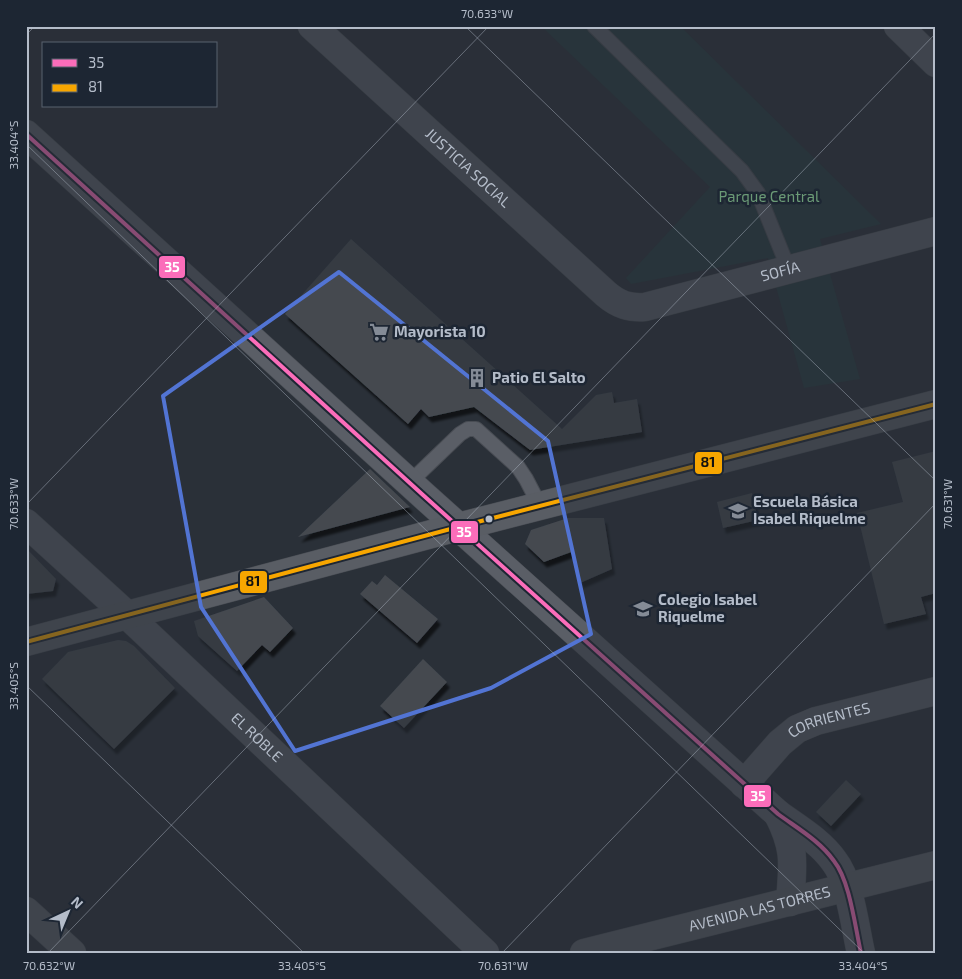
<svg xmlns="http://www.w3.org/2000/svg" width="962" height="979" font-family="'Exo 2',sans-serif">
  <defs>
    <filter id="shadow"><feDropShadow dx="3" dy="5.5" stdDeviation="1" flood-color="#0009"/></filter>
  </defs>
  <rect width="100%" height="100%" fill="#2a3038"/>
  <path fill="#273a3e" d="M541,26H680L881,224L820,239L860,379L804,388L768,258L631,284L626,278L710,187Z"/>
  <g fill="#444950" filter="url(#shadow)">
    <path d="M351,239L562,429L596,395L612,392L614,403L637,399L642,432L530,450L474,407L429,417L421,409L408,424L285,314Z"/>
    <path d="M936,451V593L921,597L926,614L884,624L857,513L903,502L892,462Z"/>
    <path d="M370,469L410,507L298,537Z"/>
    <path d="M752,493L758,520L723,528L717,502Z"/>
    <path d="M568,518H604L612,569L580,583L574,551L544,562L525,544L531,530Z"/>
    <path d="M26,548L56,579L53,591L26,594Z"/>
    <path d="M385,575L438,619L417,643L360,594L372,581L377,585Z"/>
    <path d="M264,597L293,628L270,652L262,645L237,671L198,636L194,621Z"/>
    <path d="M118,640L126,641L134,646L175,688L114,749L42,679L68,652Z"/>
    <path d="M423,659L447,682L404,728L380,706Z"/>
    <path d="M846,780L861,794L831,826L816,812Z"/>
  </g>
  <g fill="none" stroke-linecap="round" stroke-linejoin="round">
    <g stroke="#484c53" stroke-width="16">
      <g id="lane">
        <path d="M594,26L742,171L758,193L789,270"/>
        <path d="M409,483L460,434L468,429H476L518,467L526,479L540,506"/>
      </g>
    </g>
    <g stroke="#484c53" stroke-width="29">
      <g id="street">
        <path id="s1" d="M312,26L606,294C619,305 629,308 645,307L936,231"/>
        <path d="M898,26L936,63"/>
        <path d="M26,134L423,495L778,814C797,828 820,841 834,861C850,881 855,927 861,953"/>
        <path id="s2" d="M26,523L127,615L485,953"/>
        <path id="s3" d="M744,784L780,743L797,729L816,721L936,691"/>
        <path d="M778,814C796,849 793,864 790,902"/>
      </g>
    </g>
    <g stroke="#484c53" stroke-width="29">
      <g id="secondary">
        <path d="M26,642L458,527L936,404"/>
        <path d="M26,911L72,953"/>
        <path id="s4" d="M584,953L936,865"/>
      </g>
    </g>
    <use href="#lane" stroke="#5a5e66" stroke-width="14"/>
    <use href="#street" stroke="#5a5e66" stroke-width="28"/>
    <use href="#secondary" stroke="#595d64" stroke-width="28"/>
    <g stroke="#1d2633" stroke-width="8">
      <path id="bus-1" d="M26,134L423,495L778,814C797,828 820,841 834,861C850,881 855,927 861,953"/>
    </g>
    <g stroke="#1d2633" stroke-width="8">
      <path id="bus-2" d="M26,642L458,527L936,404"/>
    </g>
    <use href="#bus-1" stroke="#fb6dba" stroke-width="4"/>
    <use href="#bus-2" stroke="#f7a600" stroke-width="4"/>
  </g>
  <path d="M0 0H962V979H0ZM339,272L548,441L591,634L491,688L295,751L201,607L163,396Z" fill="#2a3038" fill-opacity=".55" fill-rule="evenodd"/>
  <path fill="none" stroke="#5274d3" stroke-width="4" stroke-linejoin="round" d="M339,272L548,441L591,634L491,688L295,751L201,607L163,396Z"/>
  <path fill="none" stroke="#b4bcc9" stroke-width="1" stroke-opacity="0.45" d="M465,26L936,481M26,35L35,26M26,144L864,953M26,505L489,26M26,685L304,953M48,953L936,33M502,953L936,503"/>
  <defs>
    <g id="supermarket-bare" transform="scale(1.5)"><path d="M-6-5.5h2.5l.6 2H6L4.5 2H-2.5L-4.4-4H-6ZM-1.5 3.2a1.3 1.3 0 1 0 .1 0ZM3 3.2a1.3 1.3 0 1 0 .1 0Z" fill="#848b96" stroke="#1d2633" stroke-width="2.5" paint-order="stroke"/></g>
    <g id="building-bare" transform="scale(1.5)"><path d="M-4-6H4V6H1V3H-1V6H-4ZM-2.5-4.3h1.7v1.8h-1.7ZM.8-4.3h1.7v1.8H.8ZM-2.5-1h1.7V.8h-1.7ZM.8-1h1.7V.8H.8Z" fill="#848b96" stroke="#1d2633" stroke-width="2.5" paint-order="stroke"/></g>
    <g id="school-bare" transform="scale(1.5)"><path d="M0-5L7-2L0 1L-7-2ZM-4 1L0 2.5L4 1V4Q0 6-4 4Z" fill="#848b96" stroke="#1d2633" stroke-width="2.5" paint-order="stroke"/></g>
  </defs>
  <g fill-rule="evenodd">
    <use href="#supermarket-bare" x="379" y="332"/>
    <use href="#building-bare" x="477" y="378"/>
    <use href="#school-bare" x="738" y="511"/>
    <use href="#school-bare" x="643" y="609"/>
  </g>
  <circle fill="#b4bcc9" stroke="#1d2633" stroke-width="2" cx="489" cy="519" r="4.5"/>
  <g text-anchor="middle" stroke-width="5" stroke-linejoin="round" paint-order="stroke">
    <g font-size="15" fill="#b4bcc9" stroke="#1d2633">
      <text dy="5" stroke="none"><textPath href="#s1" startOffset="211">JUSTICIA SOCIAL</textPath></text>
      <text dy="5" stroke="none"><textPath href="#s1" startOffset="580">SOFÍA</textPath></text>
      <text dy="5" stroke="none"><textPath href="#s3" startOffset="110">CORRIENTES</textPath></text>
      <text dy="5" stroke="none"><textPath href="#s2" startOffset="315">EL ROBLE</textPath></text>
      <text dy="5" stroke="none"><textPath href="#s4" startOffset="181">AVENIDA LAS TORRES</textPath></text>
    </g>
    <g font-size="15" fill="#6b9a76" stroke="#1d2633">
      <text x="769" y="202">Parque Central</text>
    </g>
    <g font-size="15" font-weight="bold" fill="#b4bcc9" stroke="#1d2633" text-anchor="start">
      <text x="394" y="337">Mayorista 10</text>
      <text x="492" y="383">Patio El Salto</text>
      <text x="753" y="507">Escuela Básica<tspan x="753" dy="17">Isabel Riquelme</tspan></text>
      <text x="658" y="605">Colegio Isabel<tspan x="658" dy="17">Riquelme</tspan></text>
    </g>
  </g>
  <g stroke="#1d2633" stroke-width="2">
    <rect x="158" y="255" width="28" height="24" rx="5" fill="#fb6dba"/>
    <rect x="694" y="451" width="29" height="24" rx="5" fill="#f7a600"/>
    <rect x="450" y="520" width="29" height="24" rx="5" fill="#fb6dba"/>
    <rect x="239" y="570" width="29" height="24" rx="5" fill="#f7a600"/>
    <rect x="743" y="784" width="29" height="24" rx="5" fill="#fb6dba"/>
  </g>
  <g font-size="14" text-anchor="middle" font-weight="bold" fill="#fff">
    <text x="172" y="272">35</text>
    <text x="464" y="537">35</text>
    <text x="758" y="801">35</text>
  </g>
  <g font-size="14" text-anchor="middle" font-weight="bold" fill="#111">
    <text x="708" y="467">81</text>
    <text x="253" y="586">81</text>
  </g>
  <rect width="962" height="979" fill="none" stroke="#1d2633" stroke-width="55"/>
  <rect x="42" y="42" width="175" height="65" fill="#1d2633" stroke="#59626f"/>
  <rect x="52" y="59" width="25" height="8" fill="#fb6dba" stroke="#59626f"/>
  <text x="88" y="68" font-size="15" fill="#b4bcc9">35</text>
  <rect x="52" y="84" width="25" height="8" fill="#f7a600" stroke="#59626f"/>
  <text x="88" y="92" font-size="15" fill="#b4bcc9">81</text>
  <g transform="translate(68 912) rotate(44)" stroke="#1d2633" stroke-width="4" paint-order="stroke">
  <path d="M0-4L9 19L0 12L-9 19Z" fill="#b4bcc9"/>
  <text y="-8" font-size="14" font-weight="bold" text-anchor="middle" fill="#b4bcc9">N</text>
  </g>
  <rect x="28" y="28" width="906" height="924" fill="none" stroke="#b4bcc9" stroke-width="2"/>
  <g font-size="12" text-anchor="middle" fill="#b4bcc9">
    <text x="487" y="18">70.633°W</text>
    <text transform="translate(14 145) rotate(-90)" y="4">33.404°S</text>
    <text transform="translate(14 504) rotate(-90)" y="4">70.633°W</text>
    <text transform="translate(948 504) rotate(-90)" y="4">70.631°W</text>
    <text transform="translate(14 686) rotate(-90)" y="4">33.405°S</text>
    <text x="49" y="970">70.632°W</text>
    <text x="302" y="970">33.405°S</text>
    <text x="503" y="970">70.631°W</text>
    <text x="863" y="970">33.404°S</text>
  </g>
</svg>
